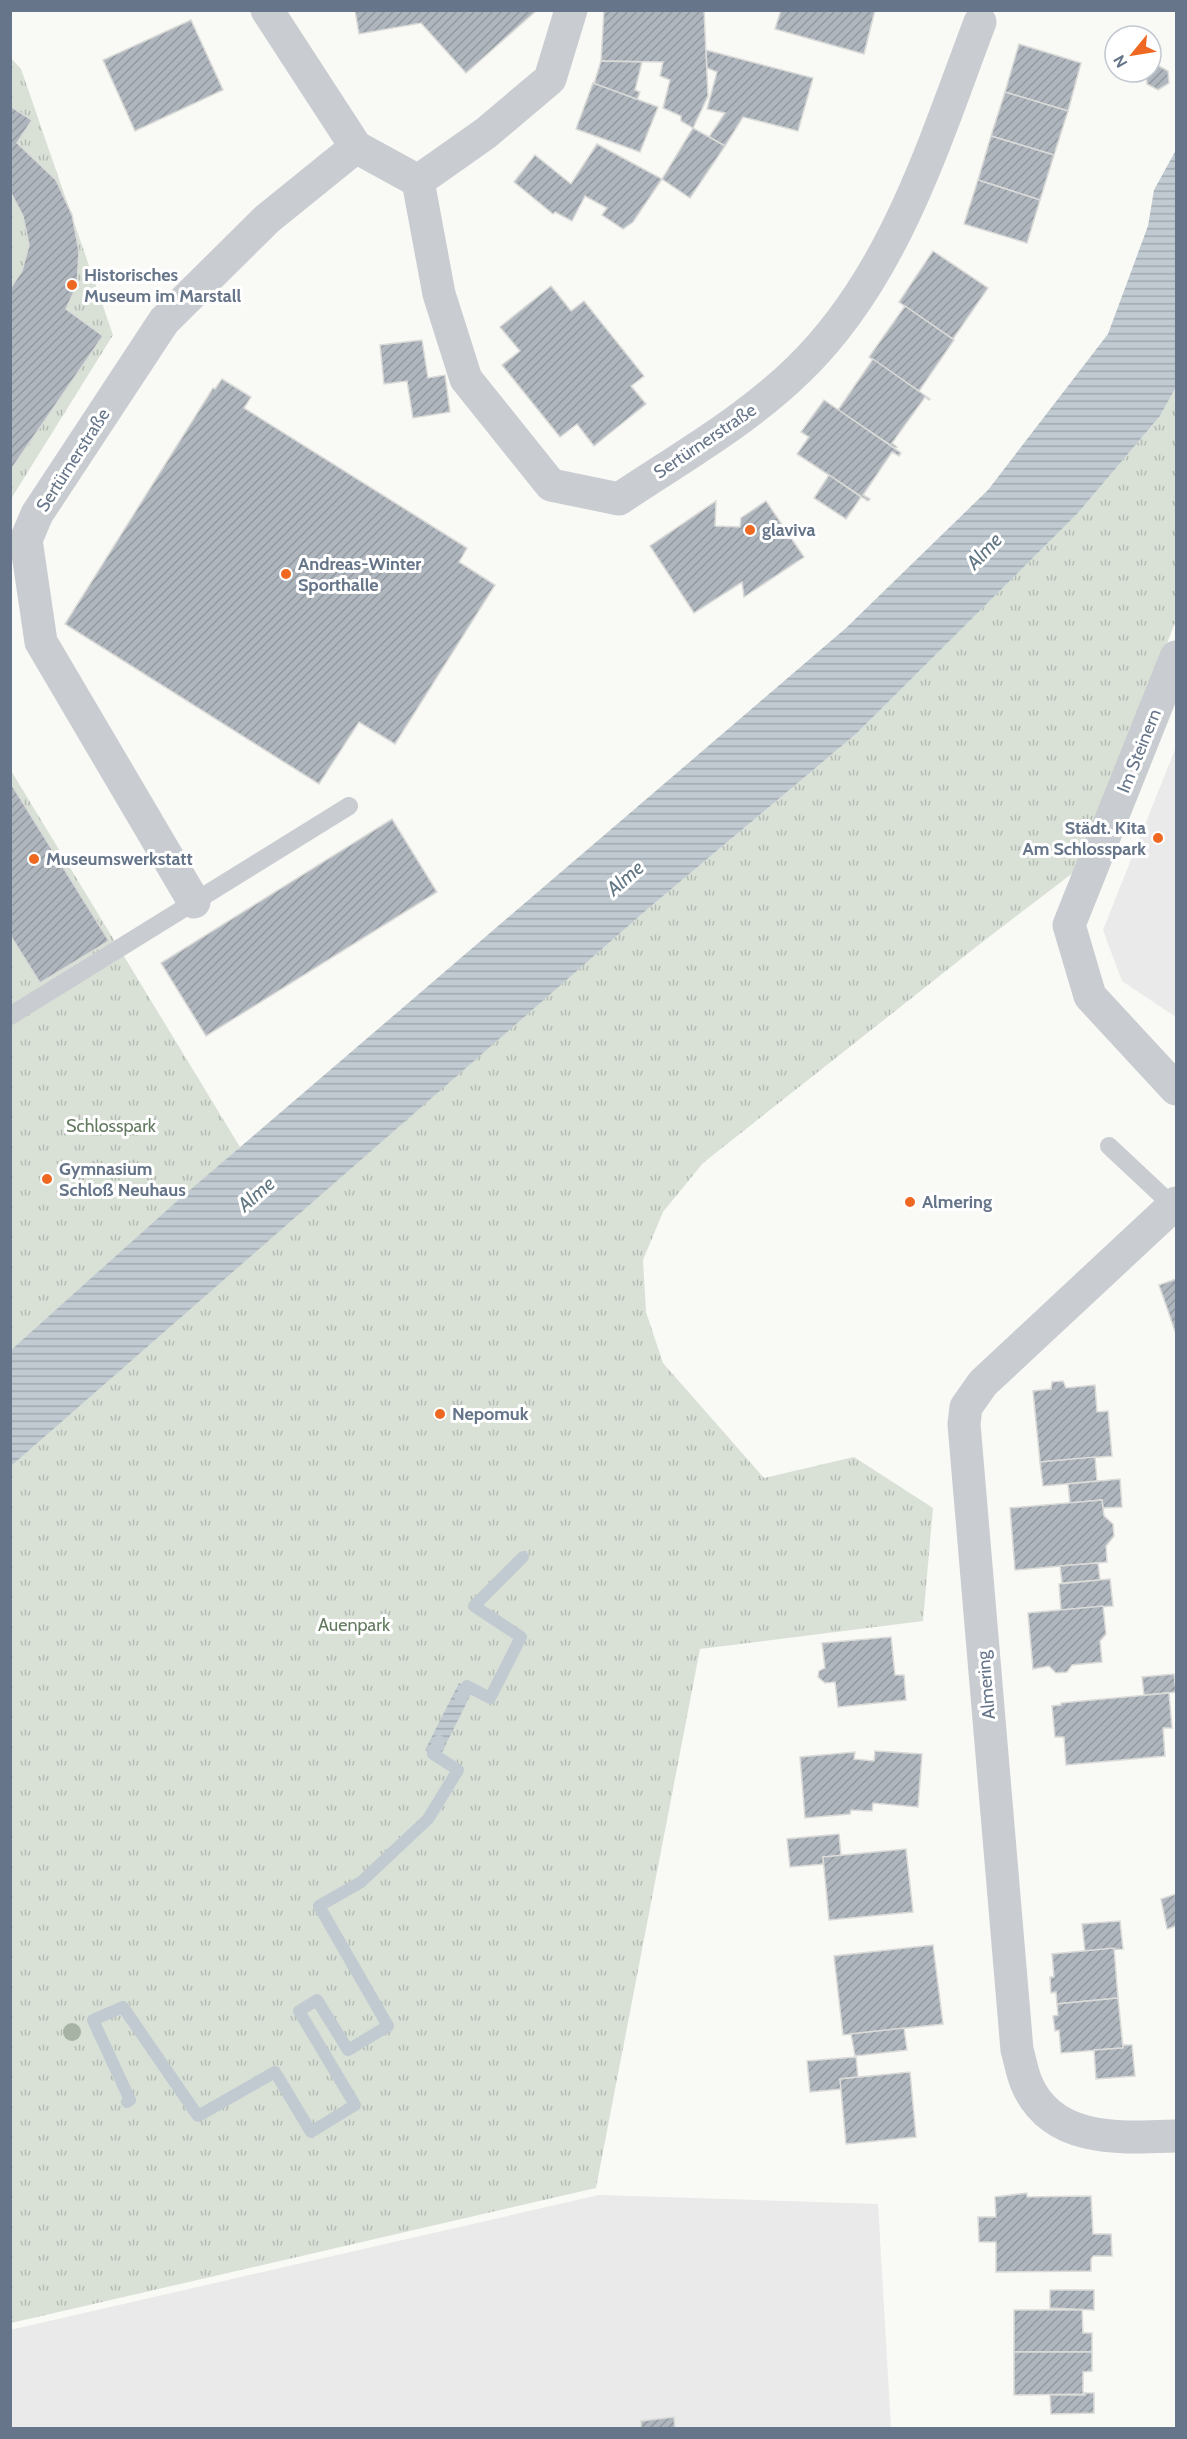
<svg xmlns="http://www.w3.org/2000/svg" width="1187" height="2439" font-family="Cabin,sans-serif">
  <defs>
    <pattern id="park-tufts" width="24" height="20" patternUnits="userSpaceOnUse" patternTransform="scale(1.5)"><rect width="24" height="20" fill="#d9e1d7"/><path d="M3 7l-1-3M5 7V3M7 7l1-3M15 17l-1-3M17 17v-4M19 17l1-3" fill="none" stroke="#b4bbb4"/></pattern>
    <pattern id="water-rules" width="6" height="5" patternUnits="userSpaceOnUse" patternTransform="scale(1.5)"><rect width="6" height="5" fill="#c0cad0"/><path d="M0 2.5h6" fill="none" stroke="#a0a9af"/></pattern>
    <pattern id="building-hatch" width="6" height="6" patternUnits="userSpaceOnUse" patternTransform="scale(1.5)"><rect width="6" height="6" fill="#afb6bd"/><path d="M-1 1l2-2M0 6l6-6M5 7l2-2" fill="none" stroke="#92999f"/></pattern>
  </defs>
  <rect width="100%" height="100%" fill="#f9f9f6"/>
  <g fill="#e9eae9">
    <path d="M1176,747V1017L1122,981L1103,930Z"/>
    <path d="M599,2195L878,2204L891,2428H11L10,2330Z"/>
  </g>
  <g fill="url(#park-tufts)">
    <path d="M11,58L21,69L113,335L11,499Z"/>
    <path d="M1176,387V620L1082,866L985,940L703,1163L663,1212L643,1260L646,1312L663,1363L764,1478L854,1457L933,1508L923,1621L700,1649L596,2188L11,2323L10,1466L650,907L856,734L1078,513L1160,416Z"/>
    <path d="M10,769L240,1147L11,1350H10Z"/>
  </g>
  <g fill="url(#water-rules)">
    <path d="M1176,150V387L1160,416L1078,513L856,734L650,907L11,1466V1350L176,1202L846,628L988,490L1108,334L1148,226L1154,190Z"/>
    <path d="M459,1683L473,1690L439,1758L425,1750Z"/>
  </g>
  <g fill="none" stroke-linecap="round" stroke-linejoin="round">
    <g stroke="#c0cad0" stroke-width="12">
      <path d="M461,1699L467,1686L490,1698L521,1637L474,1606L523,1557"/>
      <path d="M127,2102L130,2100L93,2020L123,2007L198,2116L275,2072L311,2132L355,2105L299,2011L317,2000L348,2050L388,2026L319,1906L361,1882L428,1819L458,1770L433,1754L439,1741"/>
    </g>
  </g>
  <g fill="url(#building-hatch)" stroke="#dadbd8" stroke-width="1.5">
    <path d="M355,10H537L466,73L421,23L359,34Z"/>
    <path d="M604,10H704L708,96L693,128L681,121V116L663,108L670,80L660,76L663,62L601,61Z"/>
    <path d="M781,10H875L864,54L775,29Z"/>
    <path d="M191,20L223,90L135,131L103,60Z"/>
    <path d="M1019,44L1081,63L1068,111L1005,92Z"/>
    <path d="M706,50L813,78L798,131L743,117L725,146L709,137L725,113L707,109L717,72L707,68Z"/>
    <path d="M601,61L642,62L635,90L640,92L637,100L594,84Z"/>
    <path d="M1157,65L1168,71L1169,83L1158,90L1147,84L1146,72H1151V69Z"/>
    <path d="M593,83L658,107L640,152L576,129Z"/>
    <path d="M1005,92L1068,111L1054,155L991,136Z"/>
    <path d="M10,106L32,120L17,143L56,180L72,215L79,251L77,285L66,309L103,336L10,471V289L22,271L29,245L23,216L10,191Z"/>
    <path d="M693,128L725,146L690,198L662,179Z"/>
    <path d="M991,136L1054,155L1040,200L978,180Z"/>
    <path d="M597,144L662,179L633,222L623,229L602,215L607,208L585,196L572,221L555,212L553,214L514,182L535,155L571,184Z"/>
    <path d="M978,180L1040,200L1027,243L964,224Z"/>
    <path d="M933,251L988,288L953,339L899,302Z"/>
    <path d="M551,286L571,311L584,301L644,376L631,386L646,404L594,446L577,424L560,437L502,365L520,351L500,327Z"/>
    <path d="M905,306L954,340L919,391L869,357Z"/>
    <path d="M422,340L428,378L445,375L450,412L413,418L407,381L384,384L380,345Z"/>
    <path d="M873,359L930,399L929,400L925,397L892,443L897,447L895,448L838,410Z"/>
    <path d="M222,379L251,397L244,408L467,548L459,562L495,585L395,744L359,722L319,784L65,624L213,388L215,389Z"/>
    <path d="M824,400L901,453L899,456L892,452L863,495L870,499L868,501L797,454L809,437L801,432Z"/>
    <path d="M829,475L861,497L846,519L814,498Z"/>
    <path d="M716,501L715,526L740,527L741,518L766,501L804,557L744,597L742,582L694,613L650,546Z"/>
    <path d="M10,782L109,941L40,983L10,935Z"/>
    <path d="M392,819L437,892L206,1036L161,963Z"/>
    <path d="M1176,1279V1334L1159,1285Z"/>
    <path d="M1063,1381L1066,1388L1095,1385L1097,1412L1108,1411L1112,1456L1040,1462L1033,1391L1051,1389L1052,1382Z"/>
    <path d="M1095,1457L1097,1481L1043,1486L1040,1462Z"/>
    <path d="M1120,1479L1122,1507L1103,1508L1102,1500L1070,1503L1068,1484Z"/>
    <path d="M1102,1500L1104,1516L1113,1524L1114,1536L1106,1546L1107,1562L1015,1570L1010,1508Z"/>
    <path d="M1098,1563L1100,1580L1062,1583L1060,1566Z"/>
    <path d="M1110,1579L1113,1606L1061,1610L1059,1584Z"/>
    <path d="M1103,1606L1106,1634L1100,1641L1102,1662L1072,1665L1067,1672L1056,1673L1049,1666L1033,1669L1028,1613Z"/>
    <path d="M891,1637L895,1675H904L906,1700L838,1707L835,1682L825,1683L818,1677L819,1671L825,1668L822,1643Z"/>
    <path d="M1174,1674L1176,1692L1144,1695L1142,1677Z"/>
    <path d="M1169,1693L1172,1728H1163L1165,1756L1066,1765L1064,1737H1055L1052,1706L1061,1705V1703Z"/>
    <path d="M875,1751L922,1754L918,1807L873,1803L872,1811L851,1810L850,1814L805,1818L800,1757L855,1752L854,1759L874,1761Z"/>
    <path d="M839,1834L841,1856L823,1857L824,1864L790,1867L787,1839Z"/>
    <path d="M906,1849L913,1912L829,1920L823,1857Z"/>
    <path d="M1176,1894V1926L1167,1929L1161,1899Z"/>
    <path d="M1120,1921L1123,1949L1085,1951L1082,1924Z"/>
    <path d="M933,1945L943,2024L843,2035L834,1956Z"/>
    <path d="M1114,1948L1118,1998L1057,2004L1056,1992L1051,1993L1050,1977H1054L1052,1954Z"/>
    <path d="M1118,1998L1123,2048L1061,2053L1059,2030L1055,2031L1053,2016L1058,2015L1057,2004Z"/>
    <path d="M904,2028L907,2050L855,2056L851,2034Z"/>
    <path d="M1123,2045H1132L1135,2076L1096,2079L1094,2050L1123,2048Z"/>
    <path d="M856,2057L858,2077L840,2079L841,2089L810,2092L807,2061Z"/>
    <path d="M910,2072L916,2137L846,2144L840,2079Z"/>
    <path d="M1027,2193V2197L1091,2196L1093,2234H1111L1112,2256H1093L1091,2259V2271L996,2272V2242H979L978,2217H996L995,2197Z"/>
    <path d="M1050,2290H1094V2310L1050,2308Z"/>
    <path d="M1014,2310H1082L1083,2333H1092V2352H1014Z"/>
    <path d="M1014,2352H1092V2371L1083,2372V2394L1014,2395Z"/>
    <path d="M1084,2393H1094V2413L1051,2414L1050,2395H1085Z"/>
    <path d="M674,2417L675,2428H641V2421Z"/>
  </g>
  <g fill="none" stroke-linecap="round" stroke-linejoin="round">
    <g stroke="#c9ccd0" stroke-width="18">
      <path d="M10,1016L349,806"/>
      <path d="M1109,1146L1173,1206"/>
    </g>
    <g stroke="#c9ccd0" stroke-width="33">
      <path d="M267,10L356,147L418,181L486,133L550,79L571,10"/>
      <path d="M418,181L439,294L466,379L551,485L619,499C680,458 746,421 799,369C894,277 934,143 980,22"/>
      <path d="M1176,657L1069,925L1090,996L1176,1089"/>
      <path d="M194,902L41,642L26,540L37,514L164,321L267,219L356,147"/>
      <path d="M1176,1203L983,1383L966,1407L964,1424L1017,2050C1020,2060 1022,2072 1026,2082C1051,2144 1122,2138 1176,2136"/>
    </g>
  </g>
  <circle fill="#a7b3a4" cx="72" cy="2032" r="9"/>
  <g fill="#ee6821" stroke="#fff" stroke-width="2">
    <circle cx="72" cy="285" r="6"/>
    <circle cx="750" cy="530" r="6"/>
    <circle cx="286" cy="574" r="6"/>
    <circle cx="1158" cy="838" r="6"/>
    <circle cx="34" cy="859" r="6"/>
    <circle cx="47" cy="1179" r="6"/>
    <circle cx="910" cy="1202" r="6"/>
    <circle cx="440" cy="1414" r="6"/>
  </g>
  <g text-anchor="middle" stroke-width="6" stroke-linejoin="round" paint-order="stroke">
    <g font-size="18" font-weight="bold" fill="#667589" stroke="#fff" text-anchor="start">
      <text x="84" y="281">Historisches<tspan x="84" dy="21">Museum im Marstall</tspan></text>
      <text x="762" y="536">glaviva</text>
      <text x="298" y="570">Andreas-Winter<tspan x="298" dy="21">Sporthalle</tspan></text>
      <text x="1146" y="834" text-anchor="end">Städt. Kita<tspan x="1146" dy="21">Am Schlosspark</tspan></text>
      <text x="46" y="865">Museumswerkstatt</text>
      <text x="59" y="1175">Gymnasium<tspan x="59" dy="21">Schloß Neuhaus</tspan></text>
      <text x="922" y="1208">Almering</text>
      <text x="452" y="1420">Nepomuk</text>
    </g>
    <g font-size="18" fill="#667589" stroke="#fff">
      <text transform="translate(705 441) rotate(-34)" y="6">Sertürnerstraße</text>
      <text transform="translate(73 460) rotate(-57)" y="6">Sertürnerstraße</text>
      <text transform="translate(1139 751) rotate(-68)" y="6">Im Steinern</text>
      <text transform="translate(986 1685) rotate(-95)" y="6">Almering</text>
    </g>
    <g font-size="18" fill="#647a61" stroke="#fff">
      <text x="111" y="1132">Schlosspark</text>
      <text x="354" y="1631">Auenpark</text>
    </g>
    <g font-size="20" font-style="italic" fill="#627784" stroke="#fff">
      <text transform="translate(984 551) rotate(-47)" y="7">Alme</text>
      <text transform="translate(625 878) rotate(-41)" y="7">Alme</text>
      <text transform="translate(256 1194) rotate(-41)" y="7">Alme</text>
    </g>
  </g>
  <rect width="1187" height="2439" fill="none" stroke="#667589" stroke-width="24"/>
  <g transform="translate(1133 54) rotate(240)"><circle r="28" fill="#ffffff" stroke="#c2c8d0" stroke-width="1.5"/>
  <path d="M0-4.5L10 22L0 15L-10 22Z" fill="#ee6821"/>
  <text y="-9" font-size="16" font-weight="bold" text-anchor="middle" fill="#667589">N</text>
  </g>
</svg>
